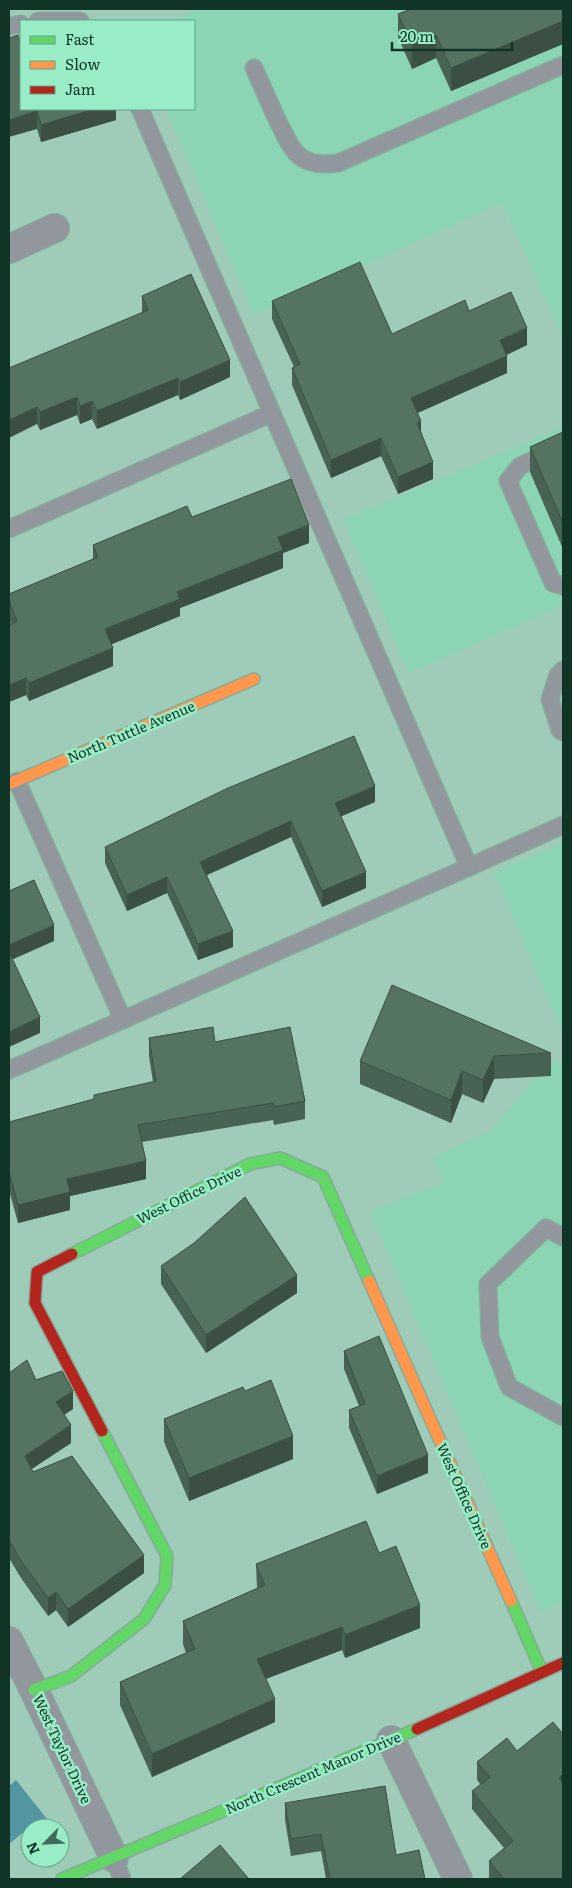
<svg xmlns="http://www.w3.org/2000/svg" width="572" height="1888" font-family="Literata,serif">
  <rect width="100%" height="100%" fill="#9fccb8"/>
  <g fill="#8bd4b4">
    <path d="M199,9H563V338L502,203L254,315L166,109H194V21H170Z"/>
    <path d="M563,427V605L409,673L343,520Z"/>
    <path d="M563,843V1034L494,872Z"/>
    <path d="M563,1060V1602L541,1612L370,1212L444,1182L433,1157L490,1131L543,1069Z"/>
  </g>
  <path fill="#5395a1" d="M16,1780L47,1819L36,1828L30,1827L9,1844V1786Z"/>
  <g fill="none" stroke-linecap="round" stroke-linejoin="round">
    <g stroke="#86aa9a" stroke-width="19">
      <g id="lane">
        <path d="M38,21H80"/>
        <path d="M9,26L21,24"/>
        <path d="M254,68C263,87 285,143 298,155C309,165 324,165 338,163L563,65"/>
        <path d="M563,446L520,466L508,481L553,583L563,586"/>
        <path d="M9,529L272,413"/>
        <path d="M563,670L558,675L550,699L560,730L563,732"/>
        <path d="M17,781L123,1020"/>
        <path d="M469,867L563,825"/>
        <path d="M9,1070L469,867L140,109"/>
        <path d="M563,1237L546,1228L488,1284L490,1337L509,1387L563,1417"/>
        <path d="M114,1858L122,1879"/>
      </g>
    </g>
    <g stroke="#86aa9a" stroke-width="30">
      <g id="street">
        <path d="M9,249L55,228"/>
        <path d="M9,1641L34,1690L114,1858"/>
        <path d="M391,1740L458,1879"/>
      </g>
    </g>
    <g stroke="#86aa9a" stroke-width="14">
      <g id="fast">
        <path d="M72,1254L250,1164L280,1158L323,1177L369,1281"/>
        <path d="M511,1601L542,1672"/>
        <path d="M34,1690L71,1676L144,1619L165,1585L167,1556L102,1431"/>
        <path d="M62,1879L417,1729"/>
      </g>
    </g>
    <g stroke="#86aa9a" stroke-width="14">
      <g id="slow">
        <path d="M9,784L254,679"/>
        <path d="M369,1281L511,1601"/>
      </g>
    </g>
    <g stroke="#86aa9a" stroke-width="14">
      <g id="jam">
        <path d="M72,1254L37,1272L35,1303L102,1431"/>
        <path d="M417,1729L563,1663"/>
      </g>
    </g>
    <use href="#lane" stroke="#91979c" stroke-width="16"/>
    <use href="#street" stroke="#91979c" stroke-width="28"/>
    <use href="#fast" stroke="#63d668" stroke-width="11"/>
    <use href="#slow" stroke="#ff974d" stroke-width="11"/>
    <use href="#jam" stroke="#b3261e" stroke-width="11"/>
  </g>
  <g fill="#486353">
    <path d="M563,9V44L451,91L436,58L412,69L398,37V14Z"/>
    <path d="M21,109H116V120L41,142L37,129Z"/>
    <path d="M142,296L230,377L180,400L178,395L97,429L92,419L80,424L77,415L40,430L9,368L142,313Z"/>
    <path d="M272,301L392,334L469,311L527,345L506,355L507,373L417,413L421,431L433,479L398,494L381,456L331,478L292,385V368L294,367L272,319Z"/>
    <path d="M563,432V549L530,472V447Z"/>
    <path d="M192,517L309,543L283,553V568L180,608V616L112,644L113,666L29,701L26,695L9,702V625L11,624L9,619V594L93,559V545Z"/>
    <path d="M375,802L341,816L366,888L322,907L291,837L207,875L233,947L198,960L167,893L127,911L105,863V847Z"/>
    <path d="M149,1038L215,1042L305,1101V1119L274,1125L273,1120L142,1142L146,1179L70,1196V1210L18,1223L9,1190V1122L94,1099V1095L153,1082L149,1056Z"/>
    <path d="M551,1053V1076L494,1079L483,1103L462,1094L451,1123L360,1084V1061Z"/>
    <path d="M161,1266L297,1293L206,1353L161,1284Z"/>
    <path d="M344,1351L428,1473L377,1494L349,1428V1410L359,1406L344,1369Z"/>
    <path d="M9,1373L36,1380L73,1409L64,1415L71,1443L32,1469L33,1472L144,1573L68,1627L56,1610L48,1616L21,1578L9,1558Z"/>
    <path d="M245,1391L293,1459L189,1501L164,1442V1419Z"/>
    <path d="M379,1553L420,1628L345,1658L342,1650L266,1679L275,1722L152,1777L120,1705V1682L186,1653L183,1644V1621L257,1588L256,1564Z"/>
    <path d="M507,1738L563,1879H489V1861L504,1848L472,1809V1791L481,1785L477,1780V1762Z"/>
    <path d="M285,1803L396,1855L425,1879H326L321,1851L291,1856L285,1820Z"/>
  </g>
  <g fill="#3b5043">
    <path d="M563,21V44L451,91V68Z"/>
    <path d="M436,35V58L412,69V45Z"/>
    <path d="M94,109H116V120L41,142V125Z"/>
    <path d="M37,111V129L9,137V120Z"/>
    <path d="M527,328V345L500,358V340Z"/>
    <path d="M507,356V373L411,416V398Z"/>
    <path d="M230,360V377L180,400V382Z"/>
    <path d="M178,378V395L97,429V411Z"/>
    <path d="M77,397V415L40,430V412Z"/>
    <path d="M92,401V419L80,424V406Z"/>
    <path d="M37,407V424L9,438V420Z"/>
    <path d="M421,421V439L417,423Z"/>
    <path d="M381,438V456L331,478V460Z"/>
    <path d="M433,462V479L398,494V477Z"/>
    <path d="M309,525V543L283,553V568L180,608V616L105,647V629L278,537Z"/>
    <path d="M113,648V666L29,701V683Z"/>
    <path d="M26,678V695L9,702V685Z"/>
    <path d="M375,786V802L335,819V803Z"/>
    <path d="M291,821V837L200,878V862Z"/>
    <path d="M366,872V888L322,907V891Z"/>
    <path d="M167,877V893L127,911V895Z"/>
    <path d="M54,925V941L9,961V945Z"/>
    <path d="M233,931V947L198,960V944Z"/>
    <path d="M40,1017V1033L9,1047V1032Z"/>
    <path d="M494,1056V1079L483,1103V1080Z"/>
    <path d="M462,1071V1094L451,1123V1100Z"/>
    <path d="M146,1161V1179L70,1196V1210L18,1223V1205L67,1179Z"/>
    <path d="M297,1275V1293L206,1353V1335Z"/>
    <path d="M73,1391V1409L56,1420V1402Z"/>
    <path d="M71,1425V1443L25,1473V1456Z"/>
    <path d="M293,1436V1459L189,1501V1478Z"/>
    <path d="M428,1455V1473L377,1494V1476Z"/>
    <path d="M144,1555V1573L68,1627V1609Z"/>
    <path d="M56,1592V1610L48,1616V1598Z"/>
    <path d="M420,1605V1628L345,1658V1635Z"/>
    <path d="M342,1627V1650L257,1682V1659Z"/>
    <path d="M275,1699V1722L152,1777V1754Z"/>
    <path d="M563,1774V1792L559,1778Z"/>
  </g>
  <g fill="#547360" stroke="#3b5043">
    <path d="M411,9H563V21L451,68L436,35L412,45L398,14Z"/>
    <path d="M18,35L21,46V109H94L41,125L37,111L9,120V38Z"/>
    <path d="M360,262L392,334L465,300L469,311L511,292L527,328L500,340L507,356L411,398L421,421L417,423L433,462L398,477L381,438L331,460L292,368L300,364L272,301Z"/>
    <path d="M191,274L230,360L180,382L178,378L97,411L92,401L80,406L77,397L40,412L37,407L9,420V368L148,310L142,296Z"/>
    <path d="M563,432V523L530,447Z"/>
    <path d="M291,479L309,525L278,537L283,550L177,592L180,599L105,629L113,648L29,683L26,678L9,685V625L17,621L9,601V594L98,557L93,545L187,506L192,517Z"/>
    <path d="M354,736L375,786L335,803L366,872L322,891L291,821L200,862L233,931L198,944L167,877L127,895L105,847L228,788Z"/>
    <path d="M34,880L54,925L9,945V891Z"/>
    <path d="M9,952L40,1017L9,1032Z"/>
    <path d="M392,985L551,1053L494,1056L483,1080L462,1071L451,1100L360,1061Z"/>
    <path d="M213,1027L215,1042L290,1027L305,1101L274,1107L273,1103L138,1125L146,1161L67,1179L70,1192L18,1205L9,1172V1122L94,1099V1095L156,1081L149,1038Z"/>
    <path d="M245,1197L297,1275L206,1335L161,1266L194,1243Z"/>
    <path d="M379,1336L428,1455L377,1476L349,1410L365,1404L344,1351Z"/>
    <path d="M27,1360L36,1380L62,1371L73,1391L56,1402L71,1425L25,1456L33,1472L72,1456L144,1555L68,1609L56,1592L48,1598L21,1561L9,1540V1373Z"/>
    <path d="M271,1380L293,1436L189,1478L164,1419L243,1387L245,1391Z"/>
    <path d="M366,1521L379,1553L396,1546L420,1605L345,1635L342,1627L257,1659L275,1699L152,1754L120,1682L195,1649L183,1621L265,1585L256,1564Z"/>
    <path d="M553,1722L563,1734V1774L559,1778L563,1783V1879H504L489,1861L513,1841L472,1791L490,1777L477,1762L507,1738L517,1751Z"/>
    <path d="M385,1786L396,1855L419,1850L425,1879H330L321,1834L291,1839L285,1803Z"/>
    <path d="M220,1845L249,1879H180Z"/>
  </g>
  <g text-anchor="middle" stroke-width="5" stroke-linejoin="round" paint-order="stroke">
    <g font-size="14" fill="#103426" stroke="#98edc7">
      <text transform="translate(131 732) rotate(-23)" y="5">North Tuttle Avenue</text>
      <text transform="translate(189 1195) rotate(-26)" y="5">West Office Drive</text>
      <text transform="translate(464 1496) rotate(66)" y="5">West Office Drive</text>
      <text transform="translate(62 1749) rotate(65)" y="5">West Taylor Drive</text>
      <text transform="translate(313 1773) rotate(-23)" y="5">North Crescent Manor Drive</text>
    </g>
  </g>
  <rect width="572" height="1888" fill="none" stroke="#103426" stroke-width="20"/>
  <rect x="20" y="20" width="175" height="90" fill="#98edc7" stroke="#62a387"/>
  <rect x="30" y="36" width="25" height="8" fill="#63d668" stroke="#62a387"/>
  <text x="65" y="45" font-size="15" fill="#103426">Fast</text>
  <rect x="30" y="61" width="25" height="8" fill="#ff974d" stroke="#62a387"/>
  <text x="65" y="70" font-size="15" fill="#103426">Slow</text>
  <rect x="30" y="86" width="25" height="8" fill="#b3261e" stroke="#62a387"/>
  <text x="65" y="95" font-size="15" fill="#103426">Jam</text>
  <g transform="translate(45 1843) rotate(246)"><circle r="24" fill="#98edc7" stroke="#62a387"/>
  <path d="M0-4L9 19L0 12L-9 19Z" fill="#426959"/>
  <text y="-8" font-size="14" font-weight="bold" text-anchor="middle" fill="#103426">N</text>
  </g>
  <path d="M392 42v8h120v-8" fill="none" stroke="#103426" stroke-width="2.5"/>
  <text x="400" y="42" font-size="15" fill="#103426" stroke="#98edc7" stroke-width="4" paint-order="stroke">20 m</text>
</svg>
